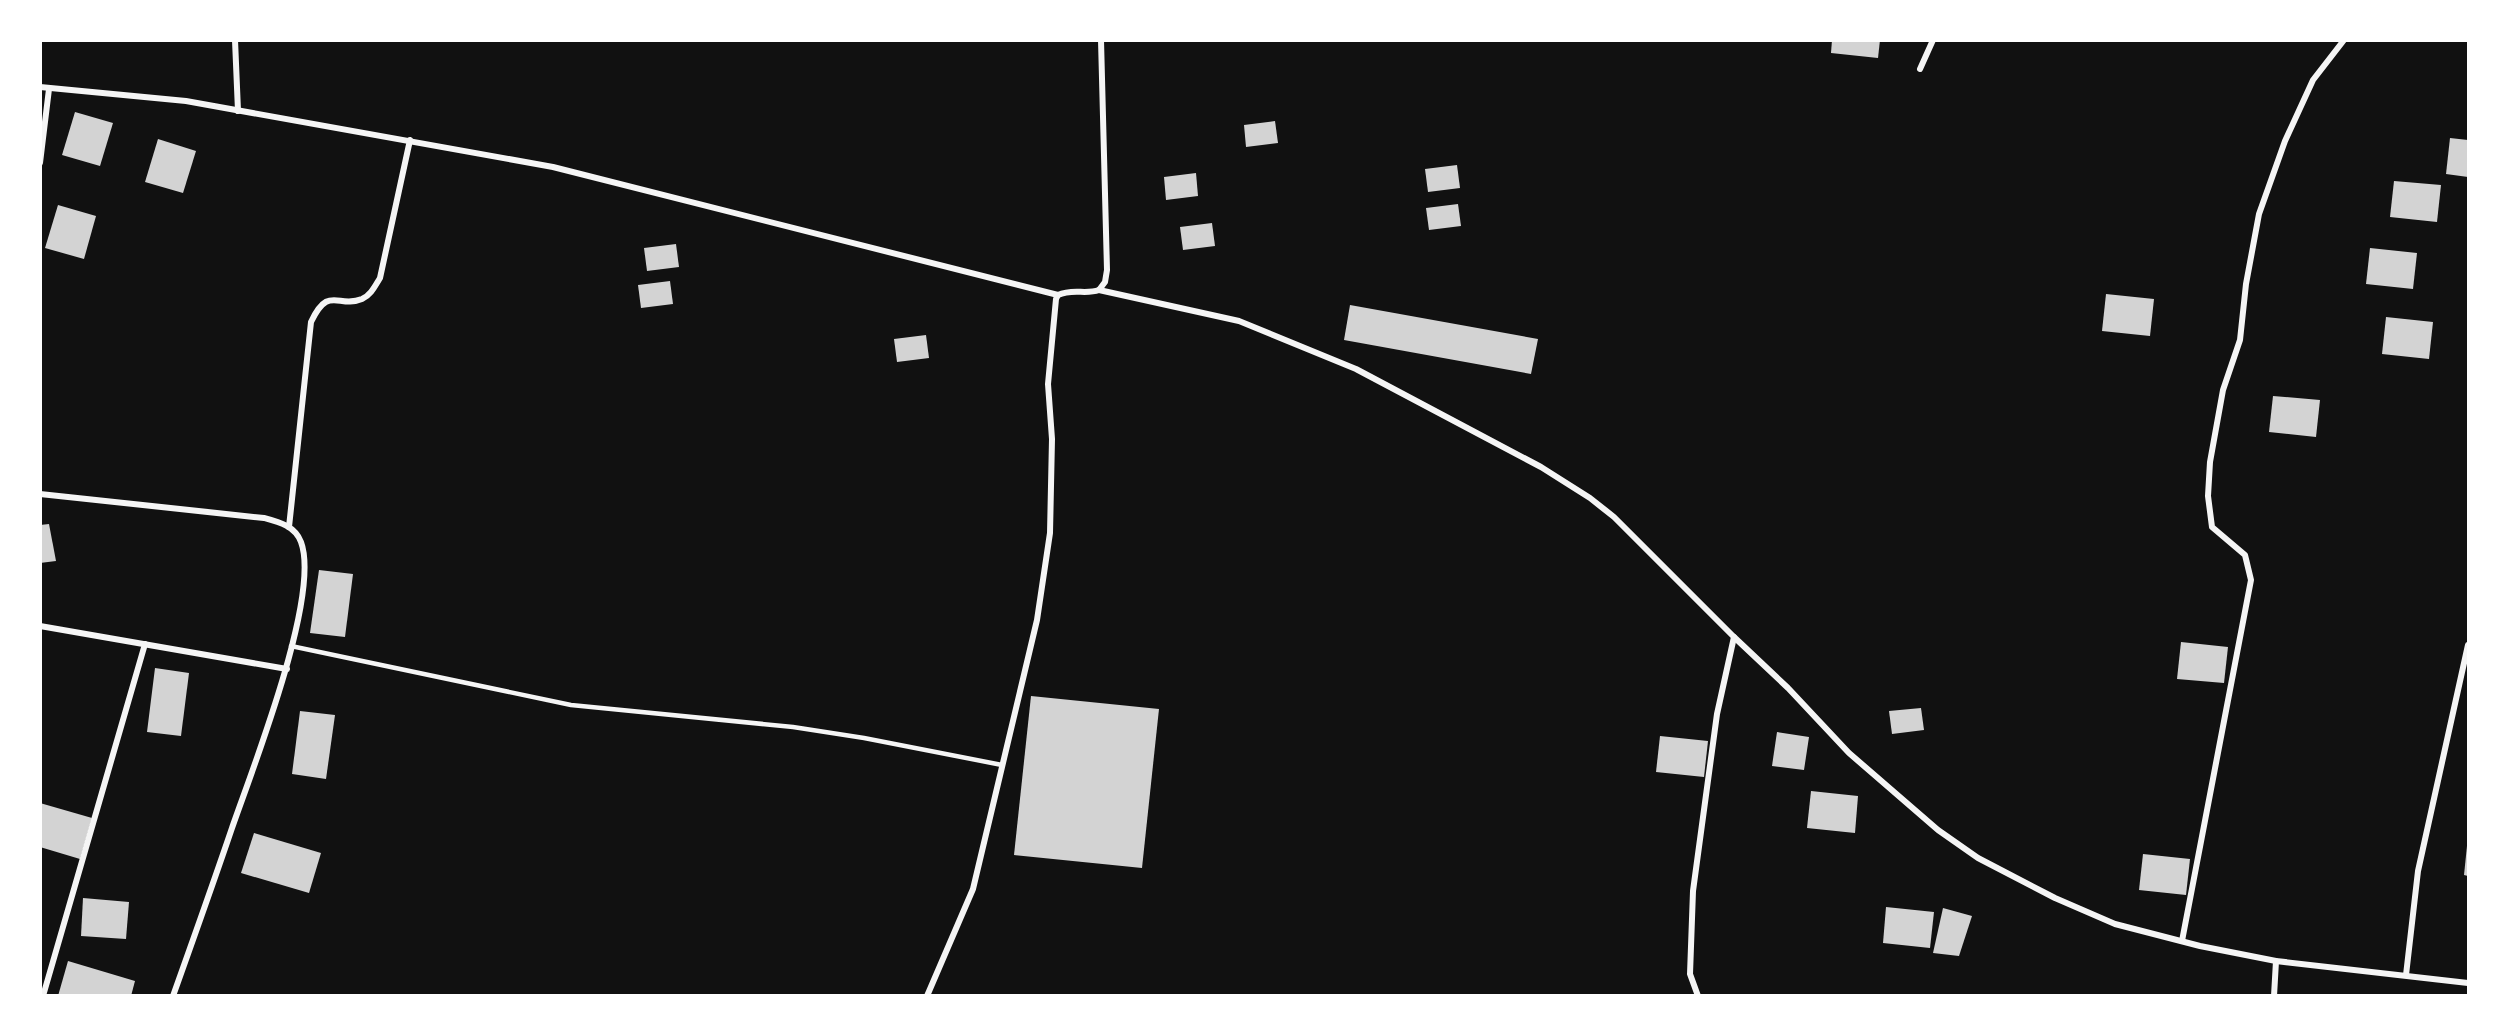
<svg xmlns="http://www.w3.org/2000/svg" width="2509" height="1036" font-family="'Space Grotesk',sans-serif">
  <rect width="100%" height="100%" fill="#111"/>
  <g fill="#d3d3d3">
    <path d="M1832,40H1880L1878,58L1831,53Z"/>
    <path d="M75,112L113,123L100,166L62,155Z"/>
    <path d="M1275,121L1278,143L1246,147L1244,125Z"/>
    <path d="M2450,138L2468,140V177L2446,174Z"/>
    <path d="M158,139L196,151L183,193L145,182Z"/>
    <path d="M1457,165L1460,188L1428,192L1425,169Z"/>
    <path d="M1196,173L1198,196L1166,200L1164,177Z"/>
    <path d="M2394,181L2441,185L2437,222L2390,217Z"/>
    <path d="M1458,204L1461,226L1429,230L1426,208Z"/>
    <path d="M58,205L96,216L84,259L45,248Z"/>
    <path d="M1212,223L1215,246L1183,250L1180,227Z"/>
    <path d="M676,244L679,267L647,271L644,248Z"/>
    <path d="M2370,248L2417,253L2413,289L2366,284Z"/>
    <path d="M670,281L673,304L641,308L638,285Z"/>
    <path d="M2106,294L2154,299L2150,336L2102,331Z"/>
    <path d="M1350,305L1538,339L1531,374L1344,340Z"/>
    <path d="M2386,317L2433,322L2429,359L2382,354Z"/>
    <path d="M926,335L929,358L897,362L894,339Z"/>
    <path d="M2273,396L2320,400L2316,437L2269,432Z"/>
    <path d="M49,524L56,561L40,563V525Z"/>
    <path d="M319,570L353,574L345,637L310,633Z"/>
    <path d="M2181,642L2228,647L2224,683L2177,679Z"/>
    <path d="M155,668L189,673L181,736L147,732Z"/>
    <path d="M1031,696L1159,709L1142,868L1014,855Z"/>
    <path d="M1921,708L1924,730L1892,734L1889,711Z"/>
    <path d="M300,711L335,715L326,779L292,774Z"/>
    <path d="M1777,732L1809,737L1804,770L1772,766Z"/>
    <path d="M1660,736L1708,741L1704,777L1656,772Z"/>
    <path d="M1811,791L1858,796L1855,833L1807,828Z"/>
    <path d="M40,803L92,818L80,859L40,847Z"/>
    <path d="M254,833L321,853L309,893L241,873Z"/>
    <path d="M2467,846H2468V876L2464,875Z"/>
    <path d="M2143,854L2190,859L2186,895L2139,890Z"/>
    <path d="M83,898L129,902L126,939L81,936Z"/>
    <path d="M1886,907L1934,912L1930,948L1883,943Z"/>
    <path d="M1943,908L1972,916L1959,956L1933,953Z"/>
    <path d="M68,961L135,981L131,996H58Z"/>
  </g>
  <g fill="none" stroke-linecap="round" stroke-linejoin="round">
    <path stroke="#f5f5f5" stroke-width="4.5" d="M291,646L571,705L793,727L864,738L1002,765"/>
    <g stroke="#f5f5f5" stroke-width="6">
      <path d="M235,40L238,111"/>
      <path d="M1920,69L1933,40"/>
      <path d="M40,87L186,101L553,167L1058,295"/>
      <path d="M40,163L49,89"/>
      <path d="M1099,290L1239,321L1356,369L1541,467L1590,498L1614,517L1734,637L1717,714L1693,891L1690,974L1698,996"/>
      <path d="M40,494L264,518C279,522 295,526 301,542C321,596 252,770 232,828C213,884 193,940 173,996"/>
      <path d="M289,527L311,322C329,284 338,309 362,299C371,295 375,286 380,278L410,140"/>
      <path d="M40,626L287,669"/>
      <path d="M1734,637L1788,688L1849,753L1938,830L1978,858L2055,898L2115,924L2200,946L2276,961L2468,983"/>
      <path d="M2182,941L2251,580L2245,555L2212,527L2208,496L2210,462L2223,390L2240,340L2246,284L2259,214L2285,141L2313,80L2344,40"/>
      <path d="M2406,975L2418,871L2468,645"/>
      <path d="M43,996L145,644"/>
      <path d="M927,996L973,889L1037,620L1050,533L1052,439L1048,384L1056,299L1058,295C1073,288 1085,295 1099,290L1105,282L1107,270L1101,40"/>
      <path d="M2274,996L2276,961"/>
    </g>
  </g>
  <rect width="2509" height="1036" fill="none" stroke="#ffffff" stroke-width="84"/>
</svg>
